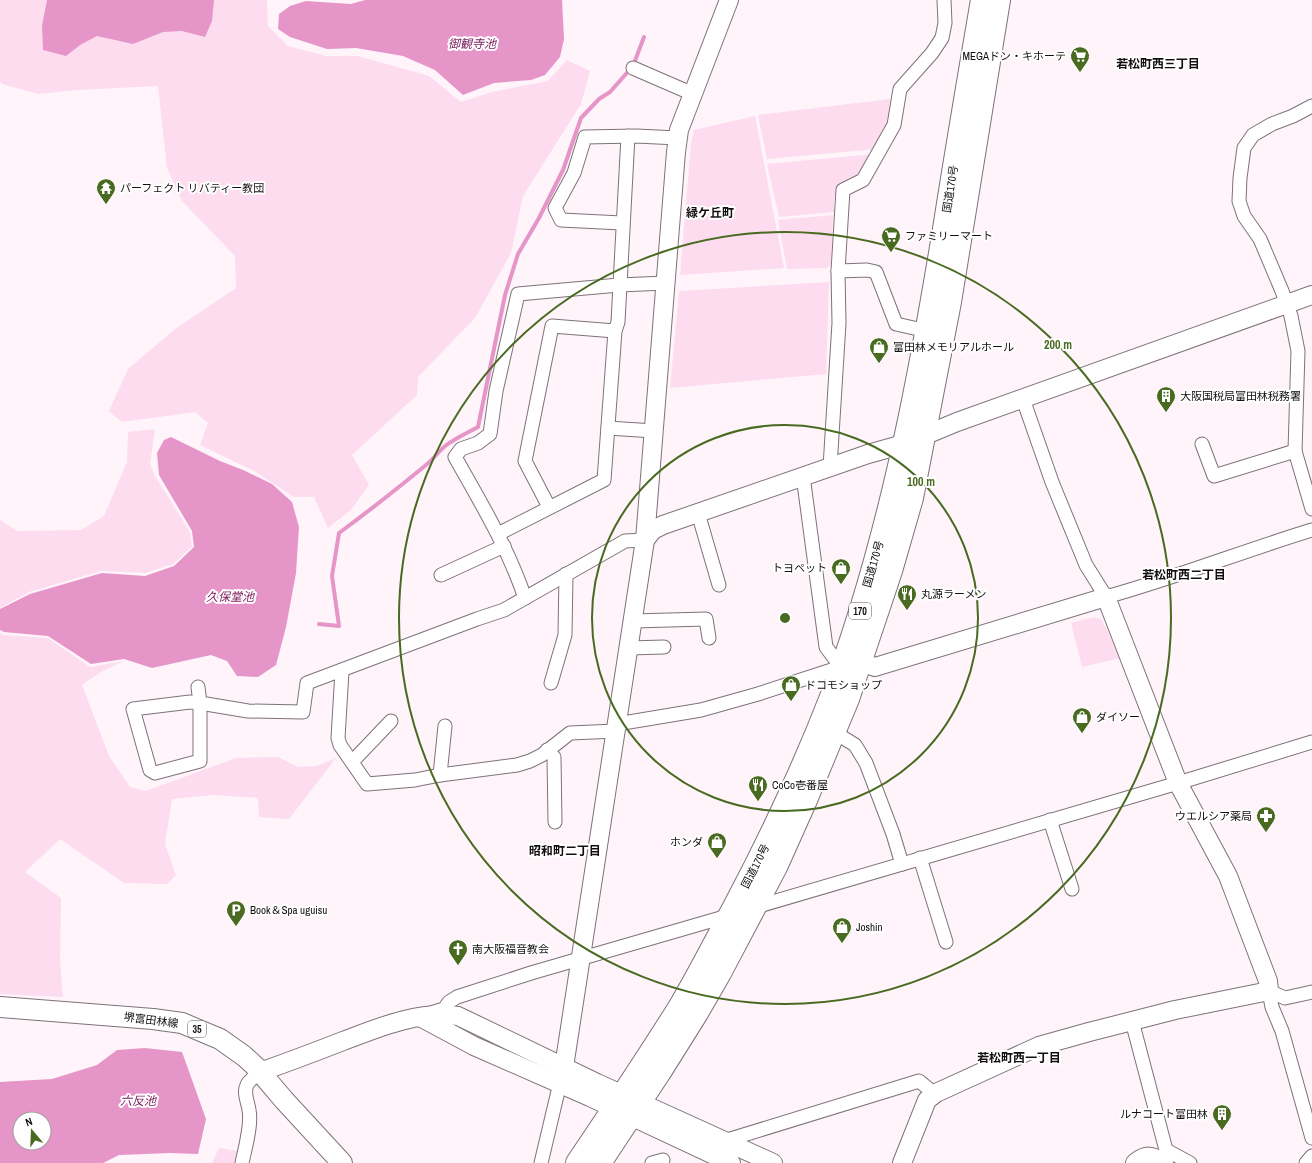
<svg xmlns="http://www.w3.org/2000/svg" width="1312" height="1163" font-family="'Archivo Narrow','Noto Sans JP',sans-serif">
  <rect width="100%" height="100%" fill="#fef4fa"/>
  <g fill="#fddcef">
    <path d="M0,0H267L268,26L288,46L326,56H358L429,76L461,102L492,92L548,81L567,60L590,71L581,104L523,196L511,253L475,318L418,377L417,395L352,455L369,485L351,510L328,528L314,497H294L254,471L200,445L208,423L195,412L122,422L109,411L128,369L175,329L236,288L235,256L182,201L167,168L158,86L76,90L38,94L2,84L0,81Z"/>
    <path d="M890,99C889,121 886,130 877,149L767,159L758,115Z"/>
    <path d="M755,116L784,268L680,275L691,144L694,130Z"/>
    <path d="M875,154L856,181L837,187L834,201V212L779,217L767,164Z"/>
    <path d="M833,215L831,264L827,268L787,269L778,220Z"/>
    <path d="M829,282L826,374L670,388L679,291Z"/>
    <path d="M155,429L150,464L155,476L190,532L192,547L173,564L145,573L101,571L29,592L0,608V520L17,531L81,530L104,516L127,462L128,432Z"/>
    <path d="M1094,617L1102,620L1120,658L1082,667L1071,623Z"/>
    <path d="M0,633L4,635L48,638L90,667L124,661L101,672L82,685L109,756L130,787L146,791L236,758L278,757L298,767L317,766L336,758L289,819L259,817L258,798L214,795L172,799L165,844L176,875L167,884L124,883L60,839L25,872L61,898L60,961L63,997L0,994Z"/>
    <path d="M219,1148L237,1151V1163H212Z"/>
  </g>
  <g fill="#e595c8" fill-rule="evenodd">
    <path d="M47,0H214L212,21L205,37L182,31L163,32L133,44L97,36L80,45L66,56L43,50L42,26Z"/>
    <path d="M365,0H562L564,39L560,57L545,75L531,80L494,83L463,95L435,70L403,56L356,48L327,49L290,37L278,29L279,14L290,6L306,1L351,4Z"/>
    <path d="M171,437L220,461L243,470L272,484L292,502L299,527L296,573L286,627L276,665L258,677L237,676L227,661L211,655L152,668L124,659L91,664L48,636L4,632L0,630V609L30,594L102,573L145,576L174,566L194,547L192,531L159,475L157,453L164,440Z"/>
    <path d="M145,1048L182,1052L206,1119L198,1154L170,1153L119,1155L103,1163H0V1082L52,1079L97,1065L117,1050ZM20,1119H44V1143H20Z"/>
  </g>
  <g fill="none" stroke-linecap="round" stroke-linejoin="round">
    <path stroke="#e595c8" stroke-width="4" d="M319,624L339,626L332,576L339,533C369,511 398,488 426,465C435,458 441,447 451,442C460,436 469,432 478,427L505,295L518,254L539,218L563,170L581,118L599,99L610,92L633,66L644,37"/>
    <g stroke="#7e7279" stroke-width="15">
      <g id="street">
        <path d="M633,68L693,94"/>
        <path d="M1312,106L1293,116L1272,124L1253,135L1244,148L1240,178L1239,201L1244,216L1260,239L1282,291L1291,316L1298,351L1295,451L1312,509"/>
        <path d="M622,223L561,220L555,208L574,173L585,137L636,136L678,138"/>
        <path d="M838,271L867,270L876,272L896,324L927,331"/>
        <path d="M1023,399L1052,482L1086,565L1106,597C1175,578 1243,551 1312,530"/>
        <path d="M608,428L654,431"/>
        <path d="M1202,444L1214,476L1295,451"/>
        <path d="M830,467L839,323L838,271L843,190L863,180L894,125L900,89L932,53L942,38L945,23L944,0"/>
        <path d="M549,507L525,461L552,326L615,331"/>
        <path d="M698,513L719,585"/>
        <path d="M498,534L604,480L615,331L618,322L628,136"/>
        <path d="M441,575L504,546"/>
        <path d="M525,598C508,548 481,503 455,457L461,449L478,443L490,434L496,391L518,294L619,285L666,283"/>
        <path d="M633,621L706,619L709,638"/>
        <path d="M629,648L664,647"/>
        <path d="M342,671L338,738L340,745L367,784L415,780L440,775L517,765L530,761L542,755L570,733L616,731"/>
        <path d="M551,683L565,635L566,574"/>
        <path d="M198,687L200,703L248,711L303,712L307,683L477,619L504,610L625,541L645,540"/>
        <path d="M190,702L200,703V761L155,773L150,770L133,709Z"/>
        <path d="M617,724L701,710L758,694L841,667L826,647L803,476"/>
        <path d="M834,732L855,745L866,763L893,834L902,864"/>
        <path d="M547,750L554,757L555,822"/>
        <path d="M352,762L391,721"/>
        <path d="M440,775L445,726"/>
        <path d="M1050,820L1072,889"/>
        <path d="M920,858L946,942"/>
        <path d="M752,908L1178,783L1312,742"/>
        <path d="M1269,991L1272,1007L1282,1031L1312,1138"/>
        <path d="M1269,991L1285,998L1312,992"/>
        <path d="M431,1013L444,1009L449,1002L457,997L531,973L731,915"/>
        <path d="M1132,1021L1166,1150L1190,1163"/>
        <path d="M724,1141L919,1081L935,1094"/>
        <path d="M242,1163C245,1148 252,1125 249,1110C248,1102 243,1093 247,1085C249,1080 256,1076 260,1072"/>
        <path d="M541,1163L560,1083"/>
        <path d="M652,1163L663,1160"/>
        <path d="M1306,1163L1312,1156"/>
      </g>
    </g>
    <g stroke="#7e7279" stroke-width="20">
      <g id="secondary">
        <path d="M645,540L653,530L663,525L868,454L904,444L957,422L1312,295"/>
        <path d="M860,662L875,667L1106,597L1178,783L1228,876L1268,981L1269,991L1175,1010L1089,1032L1039,1046L936,1093L927,1100L902,1163"/>
        <path d="M420,1017L474,1046L590,1097L731,1163"/>
        <path d="M564,1067L645,540L676,152L679,130L729,0"/>
        <path d="M260,1072C288,1062 315,1052 343,1041C380,1027 417,1011 458,1016L597,1083L773,1163"/>
        <path d="M1135,1163C1146,1154 1152,1155 1164,1163"/>
      </g>
    </g>
    <g stroke="#7e7279" stroke-width="22">
      <path id="primary" d="M0,1007L153,1019L182,1023L220,1039L244,1056L256,1067L284,1100L342,1163"/>
    </g>
    <g stroke="#7e7279" stroke-width="24">
      <g id="highway">
        <path d="M577,1163C612,1111 647,1059 680,1006C699,974 716,940 734,907C770,839 803,769 831,697C888,545 918,388 944,229C956,152 969,76 982,0"/>
        <path d="M600,1163L660,1072L697,1013L720,973L776,867L806,800L848,699L891,571L912,498L950,302L999,0"/>
      </g>
    </g>
    <use href="#street" stroke="#fff" stroke-width="13"/>
    <use href="#secondary" stroke="#fff" stroke-width="18"/>
    <use href="#primary" stroke="#fff" stroke-width="20"/>
    <use href="#highway" stroke="#fff" stroke-width="22"/>
  </g>
  <g fill="none" stroke="#496a21" stroke-width="2">
    <circle cx="785" cy="618" r="193"/>
    <circle cx="785" cy="618" r="386"/>
  </g>
  <defs>
    <g id="supermarket-pin" transform="scale(1)"><path d="M0 17L-7.5 6A9.5 9.5 0 1 1 7.5 6Z" fill="#496a21" stroke="#fff"/><path d="M-6-5.5h2.5l.6 2H6L4.5 2H-2.5L-4.4-4H-6ZM-1.5 3.2a1.3 1.3 0 1 0 .1 0ZM3 3.2a1.3 1.3 0 1 0 .1 0Z" fill="#fff"/></g>
    <g id="temple-pin" transform="scale(1)"><path d="M0 17L-7.5 6A9.5 9.5 0 1 1 7.5 6Z" fill="#496a21" stroke="#fff"/><path d="M0-6L5-2H3V0L6.5 2.5H4V6H1.5V3h-3V6H-4V2.5H-6.5L-3 0V-2H-5Z" fill="#fff"/></g>
    <g id="shop-pin" transform="scale(1)"><path d="M0 17L-7.5 6A9.5 9.5 0 1 1 7.5 6Z" fill="#496a21" stroke="#fff"/><path d="M-5-2.5h2.3a2.7 3.5 0 0 1 5.4 0H5L5.5 6h-11ZM-1.5-2.5h3a1.5 2.3 0 0 0-3 0Z" fill="#fff"/></g>
    <g id="building-pin" transform="scale(1)"><path d="M0 17L-7.5 6A9.5 9.5 0 1 1 7.5 6Z" fill="#496a21" stroke="#fff"/><path d="M-4-6H4V6H1V3H-1V6H-4ZM-2.5-4.3h1.7v1.8h-1.7ZM.8-4.3h1.7v1.8H.8ZM-2.5-1h1.7V.8h-1.7ZM.8-1h1.7V.8H.8Z" fill="#fff"/></g>
    <g id="restaurant-pin" transform="scale(1)"><path d="M0 17L-7.5 6A9.5 9.5 0 1 1 7.5 6Z" fill="#496a21" stroke="#fff"/><path d="M-5-6h1v4h1v-4h1v4h1v-4h1v5L-1.5 .5V6h-2V.5L-5-1ZM5-6V6H3V1.5H1.5Q1.5-4 5-6Z" fill="#fff"/></g>
    <g id="pharmacy-pin" transform="scale(1)"><path d="M0 17L-7.5 6A9.5 9.5 0 1 1 7.5 6Z" fill="#496a21" stroke="#fff"/><path d="M-2-6h4v4h4v4h-4v4h-4v-4h-4v-4h4Z" fill="#fff"/></g>
    <g id="parking-pin" transform="scale(1)"><path d="M0 17L-7.5 6A9.5 9.5 0 1 1 7.5 6Z" fill="#496a21" stroke="#fff"/><path d="M-3.5-5.5H1a3.5 3.5 0 0 1 0 7H-1V5.5H-3.5ZM-1-3.4V-.6H.8a1.4 1.4 0 0 0 0-2.8Z" fill="#fff"/></g>
    <g id="church-pin" transform="scale(1)"><path d="M0 17L-7.5 6A9.5 9.5 0 1 1 7.5 6Z" fill="#496a21" stroke="#fff"/><path d="M-1.2-6h2.4v3.5h3.3v2.4h-3.3V6h-2.4V-.1h-3.3v-2.4h3.3Z" fill="#fff"/></g>
  </defs>
  <g fill-rule="evenodd">
    <use href="#supermarket-pin" x="1080" y="56"/>
    <use href="#temple-pin" x="106" y="188"/>
    <use href="#supermarket-pin" x="891" y="236"/>
    <use href="#shop-pin" x="879" y="347"/>
    <use href="#building-pin" x="1166" y="396"/>
    <use href="#shop-pin" x="841" y="568"/>
    <use href="#restaurant-pin" x="907" y="594"/>
    <use href="#shop-pin" x="791" y="685"/>
    <use href="#shop-pin" x="1082" y="717"/>
    <use href="#restaurant-pin" x="758" y="785"/>
    <use href="#pharmacy-pin" x="1266" y="816"/>
    <use href="#shop-pin" x="717" y="842"/>
    <use href="#parking-pin" x="236" y="910"/>
    <use href="#shop-pin" x="842" y="927"/>
    <use href="#church-pin" x="458" y="949"/>
    <use href="#building-pin" x="1222" y="1114"/>
  </g>
  <g text-anchor="middle" stroke-width="4" stroke-linejoin="round" paint-order="stroke">
    <g fill="#fff" stroke="#5a5758" stroke-width="1">
      <rect x="849" y="603" width="22" height="16" rx="3"/>
      <rect x="188" y="1021" width="18" height="16" rx="3"/>
    </g>
    <g font-size="10" font-weight="bold" fill="#130f11">
      <text x="860" y="615">170</text>
      <text x="197" y="1033">35</text>
    </g>
    <g font-size="11" fill="#130f11" stroke="#fff" text-anchor="start">
      <text x="1066" y="60" text-anchor="end">MEGAドン・キホーテ</text>
      <text x="120" y="192">パーフェクト リバティー教団</text>
      <text x="905" y="240">ファミリーマート</text>
      <text x="893" y="351">富田林メモリアルホール</text>
      <text x="1180" y="400">大阪国税局富田林税務署</text>
      <text x="827" y="572" text-anchor="end">トヨペット</text>
      <text x="921" y="598">丸源ラーメン</text>
      <text x="805" y="689">ドコモショップ</text>
      <text x="1096" y="721">ダイソー</text>
      <text x="772" y="789">CoCo壱番屋</text>
      <text x="1252" y="820" text-anchor="end">ウエルシア薬局</text>
      <text x="703" y="846" text-anchor="end">ホンダ</text>
      <text x="250" y="914">Book＆Spa uguisu</text>
      <text x="856" y="931">Joshin</text>
      <text x="472" y="953">南大阪福音教会</text>
      <text x="1208" y="1118" text-anchor="end">ルナコート富田林</text>
    </g>
    <g font-size="11" fill="#130f11" stroke="#fff">
      <text transform="translate(950 189) rotate(-81)" y="4">国道170号</text>
      <text transform="translate(873 564) rotate(-74)" y="4">国道170号</text>
      <text transform="translate(755 866) rotate(-63)" y="4">国道170号</text>
      <text transform="translate(151 1020) rotate(7)" y="4">堺富田林線</text>
    </g>
    <g font-size="12" font-style="italic" fill="#7e2163" stroke="#fff">
      <text x="472" y="48">御観寺池</text>
      <text x="230" y="601">久保堂池</text>
      <text x="138" y="1105">六反池</text>
    </g>
    <g font-size="12" font-weight="bold" fill="#130f11" stroke="#fff">
      <text x="1158" y="68">若松町西三丁目</text>
      <text x="710" y="217">緑ケ丘町</text>
      <text x="1184" y="579">若松町西二丁目</text>
      <text x="565" y="855">昭和町二丁目</text>
      <text x="1019" y="1062">若松町西一丁目</text>
    </g>
  </g>
  <circle cx="785" cy="618" r="6" fill="#496a21" stroke="#fff" stroke-width="2"/>
  <g font-size="12" text-anchor="middle" font-weight="bold" fill="#496a21" stroke="#fff" stroke-width="4" stroke-linejoin="round" paint-order="stroke">
    <text x="1058" y="349">200 m</text>
    <text x="921" y="486">100 m</text>
  </g>
  <g transform="translate(32 1131) rotate(341)"><circle r="19" fill="#ffffff" stroke="#a19fa0"/>
  <path d="M0-3L7 15L0 10L-7 15Z" fill="#496a21"/>
  <text y="-6" font-size="11" font-weight="bold" text-anchor="middle" fill="#130f11">N</text>
  </g>
</svg>
